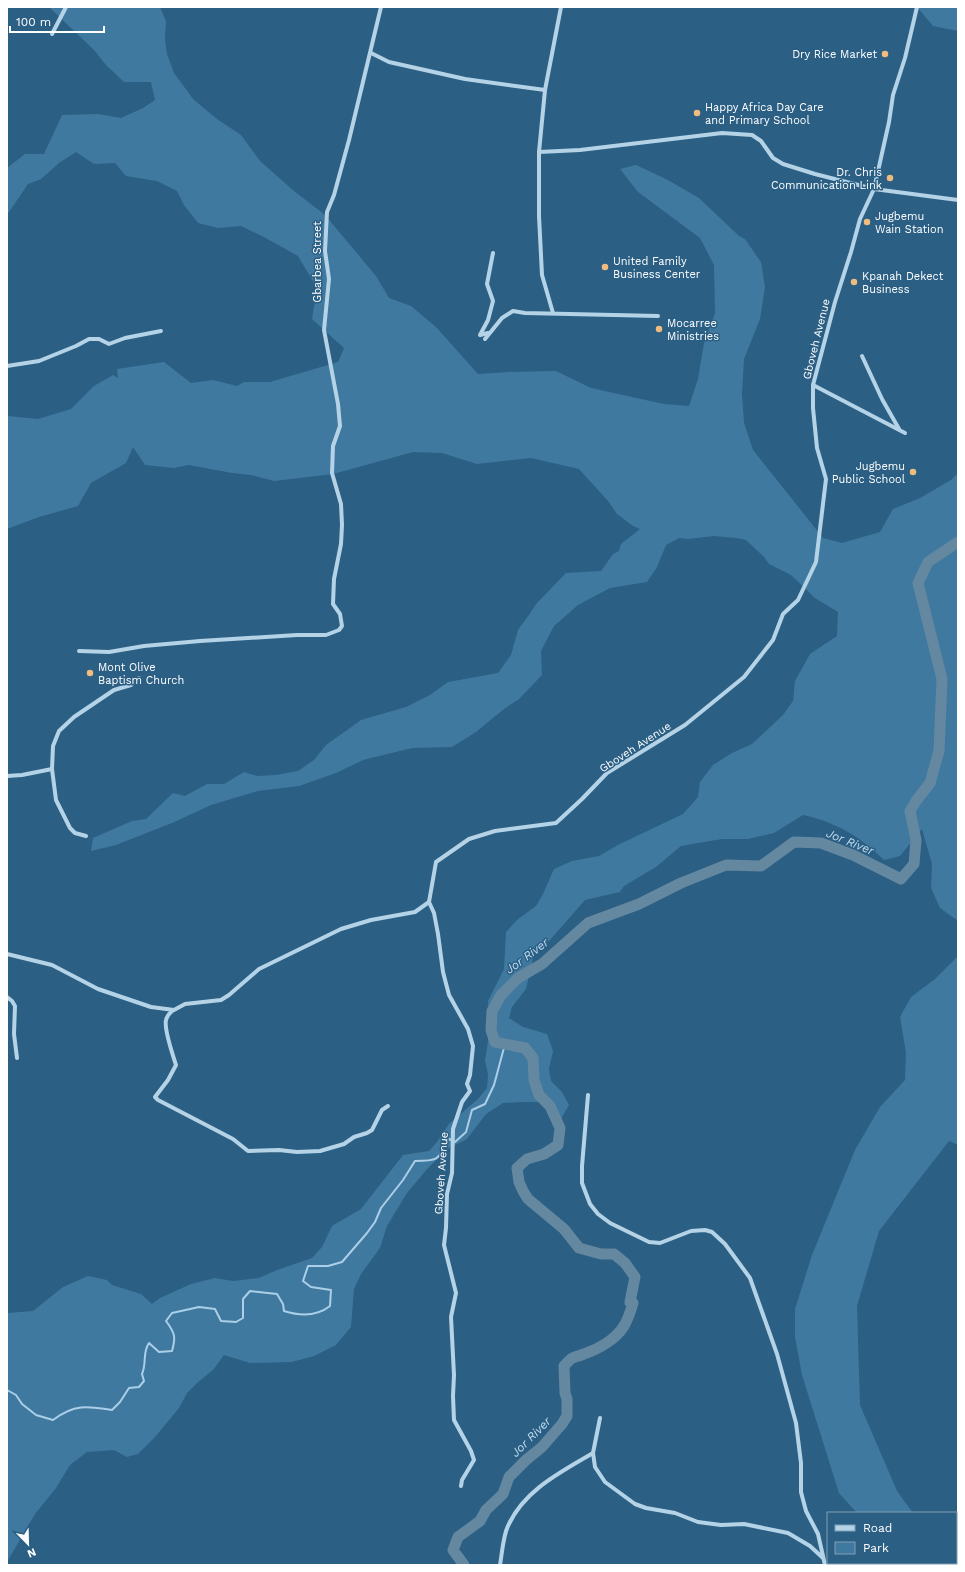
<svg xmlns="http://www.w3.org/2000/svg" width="965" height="1572" font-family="'Work Sans',sans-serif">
  <rect width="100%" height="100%" fill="#2b5f84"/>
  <g fill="#4079a0">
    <path d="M49,7H160L166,21L165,39L167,54L174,73L193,99L217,119L241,135L260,161L294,191L325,215L376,276L389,298L411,306L436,327L478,374L509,372L556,371L591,388L664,404L689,406L698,379L704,343L715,313L714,265L700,238L638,192L620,169L636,165L666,179L699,198L739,236L745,239L761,262L765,287L760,319L744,359L742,394L744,423L753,450L823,538L842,543L880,532L893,509L920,498L951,480L958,473V921L940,908L931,888L932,864L922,829L900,856L884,860C859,836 838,823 803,815L774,833L748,839H722L681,846L656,867L624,886L620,892L585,900L549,941L536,945L526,989L512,1007L509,1018L523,1027L547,1034L553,1051L549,1069L551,1081L562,1092L569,1105L558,1124L546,1102H521L503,1103L486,1114L467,1139L449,1148L428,1168L407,1193L387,1226L380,1248L361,1274L354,1289L351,1327L336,1345L314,1356L292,1362L250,1363L224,1355L213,1370L198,1382L187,1393L179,1408L155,1437L138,1454L127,1457L114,1450L87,1452L70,1465L56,1488L35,1514L7,1562V1313L33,1311L63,1287L88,1276L107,1280L112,1285L141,1294L152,1304L160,1298L191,1284L215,1278L233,1281L259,1278L277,1270L312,1258L322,1247L332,1226L361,1209L403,1155L429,1151L437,1142L449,1124L478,1099L487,1088L488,1074L485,1061L490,1028L488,1001L504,969L506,932L517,920L536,906L543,894L554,869L572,861L599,856L618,845L683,814L698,797L700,782L713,765L732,753L752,744L783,715L793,701L795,681L810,654L837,636L838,612L815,598L791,575L769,564L764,557L746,540L736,538L714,536L688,539L679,538L666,545L657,567L647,582L610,588L578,605L554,626L541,651L542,675L519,699L504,709L476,732L452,747L412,748L363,760L336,773L299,786L258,791L211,805L172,823L116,845L91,851L93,838L132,821L146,819L173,793L185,796L207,784H224L244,772L257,776L276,775L298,771L314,760L326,745L361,720L406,707L430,695L448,682L498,673L511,655L518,630L526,619L537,603L566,573L601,571L613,554L619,551L621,544L640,529L633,526L617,514L608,501L579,469L531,458L477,464L442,453L413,452L333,474L274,481L251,475L232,473L189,465L174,468L145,465L133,447L126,463L91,483L78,506L39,517L7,529L8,416L38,419L71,409L94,386L113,375L118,378L117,369L164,362L191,383L213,380L237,386L244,382H270L338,362L344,348L312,319L317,288L298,256L262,236L241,226L218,228L198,223L184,205L177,191L157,181L126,176L115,163L94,164L76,152L59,163L41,179L28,184L9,212L7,213V168L25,154H44L62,115L98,114L121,118L143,108L155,100L151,82H124L106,65L94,50Z"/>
    <path d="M917,7H958V31L933,26Z"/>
    <path d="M958,956V1145L949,1141L879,1231L857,1306L860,1405L897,1491L913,1513H857L839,1493L802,1375L795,1337V1309L812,1255L855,1150L880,1107L905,1080L906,1053L900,1017L911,997L935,979Z"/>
    <path d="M892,1563H950L951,1565H893Z"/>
  </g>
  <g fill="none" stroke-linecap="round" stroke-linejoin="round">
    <path stroke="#aacfe7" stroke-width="2" d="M7,1390L16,1395L22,1404L36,1415L53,1420C74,1404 87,1406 112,1410L120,1402L129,1388L139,1387L144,1381L142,1374C147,1363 142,1353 149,1343L159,1352L172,1351C176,1337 175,1333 166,1321L172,1313L199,1307L215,1309L221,1321L236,1322L243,1318V1299L250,1291L277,1294L283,1304L284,1311C300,1316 316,1317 330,1306L331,1290L311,1287L303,1281L308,1266H328L342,1262L367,1233L375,1222L381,1208L403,1180L415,1161C439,1161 438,1160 449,1139L455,1142L466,1132L472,1110L485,1104L494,1085L505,1044L495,1042"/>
    <path stroke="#6588a1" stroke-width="11" d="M464,1565L453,1550L458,1537L480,1521L486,1510L503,1494L509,1477L526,1460L542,1447L562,1424L567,1416V1399L565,1393L564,1366C574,1355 571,1359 584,1354C599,1349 616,1339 624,1326C628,1319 631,1310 633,1303L630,1302L635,1277L625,1263L614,1254H601L579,1248L564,1229L528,1199L523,1191L519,1182L517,1168L527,1159L544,1154L558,1145L560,1128L550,1106L539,1095L534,1080L533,1058L525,1048L495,1042L491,1030L492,1011L501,995L518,978L542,964L588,923L639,904L681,883L726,865L761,866L794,842L821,843L853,855L901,879L914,864L916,840L910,811L916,801L930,783L939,751L942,679L918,583L928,562L958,542"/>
    <g stroke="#b5d3e7" stroke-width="4">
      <path d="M52,34L66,7"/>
      <path d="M371,53L389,62L465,79L545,90"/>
      <path d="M539,152L580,150L722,133L752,135L761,141L773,158L783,164L815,174L874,189L958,200"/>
      <path d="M553,313L542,275L539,216V152L545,90L561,7"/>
      <path d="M488,333L480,335L488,320L493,301L487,284L493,253"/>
      <path d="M485,339L502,318L513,311L525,313L658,316"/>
      <path d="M862,356L882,399L899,429"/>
      <path d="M7,366L39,361L76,346L89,339H99L109,344L125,338L161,331"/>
      <path d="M813,385L905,433"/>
      <path d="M79,651L109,652L144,646L200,641L297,635H326L339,630L342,626L340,614L333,604L334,579L341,544L342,525L341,504L332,473L333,446L340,426L338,404L324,330L329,279L325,251L327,212L334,195L349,140L381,7"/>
      <path d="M7,776L22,775L52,769"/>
      <path d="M86,836L75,833L70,828L56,800L52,769L53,746L59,731L74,717L114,690L131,685L139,678"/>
      <path d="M7,954L52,965L98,989L151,1007L174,1010L185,1004L221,1000L229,995L259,969L341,929L371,920L415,912L429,902"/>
      <path d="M7,997L12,1001L15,1006L14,1034L17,1058"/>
      <path d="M173,1010C170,1013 167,1015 166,1020C164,1028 173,1056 176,1065L168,1080L155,1097L158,1100L233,1139L248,1151L279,1150L297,1152L320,1151L344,1144L354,1137L367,1133L372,1130L382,1110L388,1106"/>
      <path d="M588,1095L582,1166V1183L590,1204L598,1214L610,1223L649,1242L660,1243L691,1231L705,1230L712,1232L725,1244L750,1278L777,1354L796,1423L801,1463V1492L806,1511L818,1534L825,1565"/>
      <path d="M600,1418L593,1453L595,1467L605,1482L635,1504L646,1508L675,1513L698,1522L721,1525L744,1524L788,1533L810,1546L823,1558"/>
      <path d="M461,1486L462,1480L474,1460L471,1451L454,1420L453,1396L454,1375L451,1317L456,1293L444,1245L446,1228L447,1194L452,1173L453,1129L462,1102L470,1091L467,1084L470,1075L473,1046L468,1029L449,995L443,972L438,934L434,913L429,902L436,862L469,839L495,831L556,823L582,799L607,773L685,725L744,677L773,640L783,614L798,600L816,562L826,479L817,448L813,408V385L835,302L851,252L860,219L874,189L889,122L893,95L905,58L917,7"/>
      <path d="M500,1565C502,1554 503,1536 508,1526C524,1490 561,1472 593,1453"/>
    </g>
  </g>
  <g fill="#edbc7e" stroke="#2b5f84" stroke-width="1.5">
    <circle cx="885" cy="54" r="4"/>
    <circle cx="697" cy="113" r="4"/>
    <circle cx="890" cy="178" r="4"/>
    <circle cx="867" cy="222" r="4"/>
    <circle cx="605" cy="267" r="4"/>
    <circle cx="854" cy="282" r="4"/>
    <circle cx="659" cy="329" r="4"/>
    <circle cx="913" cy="472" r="4"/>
    <circle cx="90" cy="673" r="4"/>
  </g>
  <g text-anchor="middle" stroke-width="3" stroke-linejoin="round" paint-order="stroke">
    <g font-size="11" fill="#fff" stroke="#2b5f84" text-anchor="start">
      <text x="877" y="58" text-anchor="end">Dry Rice Market</text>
      <text x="705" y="111">Happy Africa Day Care<tspan x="705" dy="13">and Primary School</tspan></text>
      <text x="882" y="176" text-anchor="end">Dr. Chris<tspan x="882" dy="13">Communication Link</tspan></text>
      <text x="875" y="220">Jugbemu<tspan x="875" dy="13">Wain Station</tspan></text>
      <text x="613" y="265">United Family<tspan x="613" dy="13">Business Center</tspan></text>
      <text x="862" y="280">Kpanah Dekect<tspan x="862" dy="13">Business</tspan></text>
      <text x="667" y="327">Mocarree<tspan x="667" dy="13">Ministries</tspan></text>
      <text x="905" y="470" text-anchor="end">Jugbemu<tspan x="905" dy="13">Public School</tspan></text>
      <text x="98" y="671">Mont Olive<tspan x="98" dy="13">Baptism Church</tspan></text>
    </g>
    <g font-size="11" fill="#fff" stroke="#2b5f84">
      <text transform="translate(317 262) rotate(-90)" y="4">Gbarbea Street</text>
      <text transform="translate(816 339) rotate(-76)" y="4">Gboveh Avenue</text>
      <text transform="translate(635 747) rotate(-33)" y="4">Gboveh Avenue</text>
      <text transform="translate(441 1173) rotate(-86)" y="4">Gboveh Avenue</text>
    </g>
    <g font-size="12" font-style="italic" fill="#c1dcee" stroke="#2b5f84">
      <text transform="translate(850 842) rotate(22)" y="4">Jor River</text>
      <text transform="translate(527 956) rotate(-37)" y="4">Jor River</text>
      <text transform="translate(531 1437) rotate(-45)" y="4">Jor River</text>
    </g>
  </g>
  <rect width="965" height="1572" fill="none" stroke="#ffffff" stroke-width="16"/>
  <rect x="827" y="1512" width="130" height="52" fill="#2b5f84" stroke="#809fb5"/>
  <rect x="835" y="1525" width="20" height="6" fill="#b5d3e7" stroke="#809fb5"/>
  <text x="863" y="1532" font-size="12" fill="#ffffff">Road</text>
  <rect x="835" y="1542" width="20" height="12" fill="#4079a0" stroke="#809fb5"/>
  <text x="863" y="1552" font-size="12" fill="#ffffff">Park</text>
  <g transform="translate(28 1544) rotate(157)" stroke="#2b5f84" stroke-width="3" paint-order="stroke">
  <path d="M0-3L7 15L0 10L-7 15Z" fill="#ffffff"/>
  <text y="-6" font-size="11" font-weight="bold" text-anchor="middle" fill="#ffffff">N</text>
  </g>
  <path d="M10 26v6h94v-6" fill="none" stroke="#ffffff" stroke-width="2"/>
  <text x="16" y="26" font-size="12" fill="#ffffff" stroke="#2b5f84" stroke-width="3" paint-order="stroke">100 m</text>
</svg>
